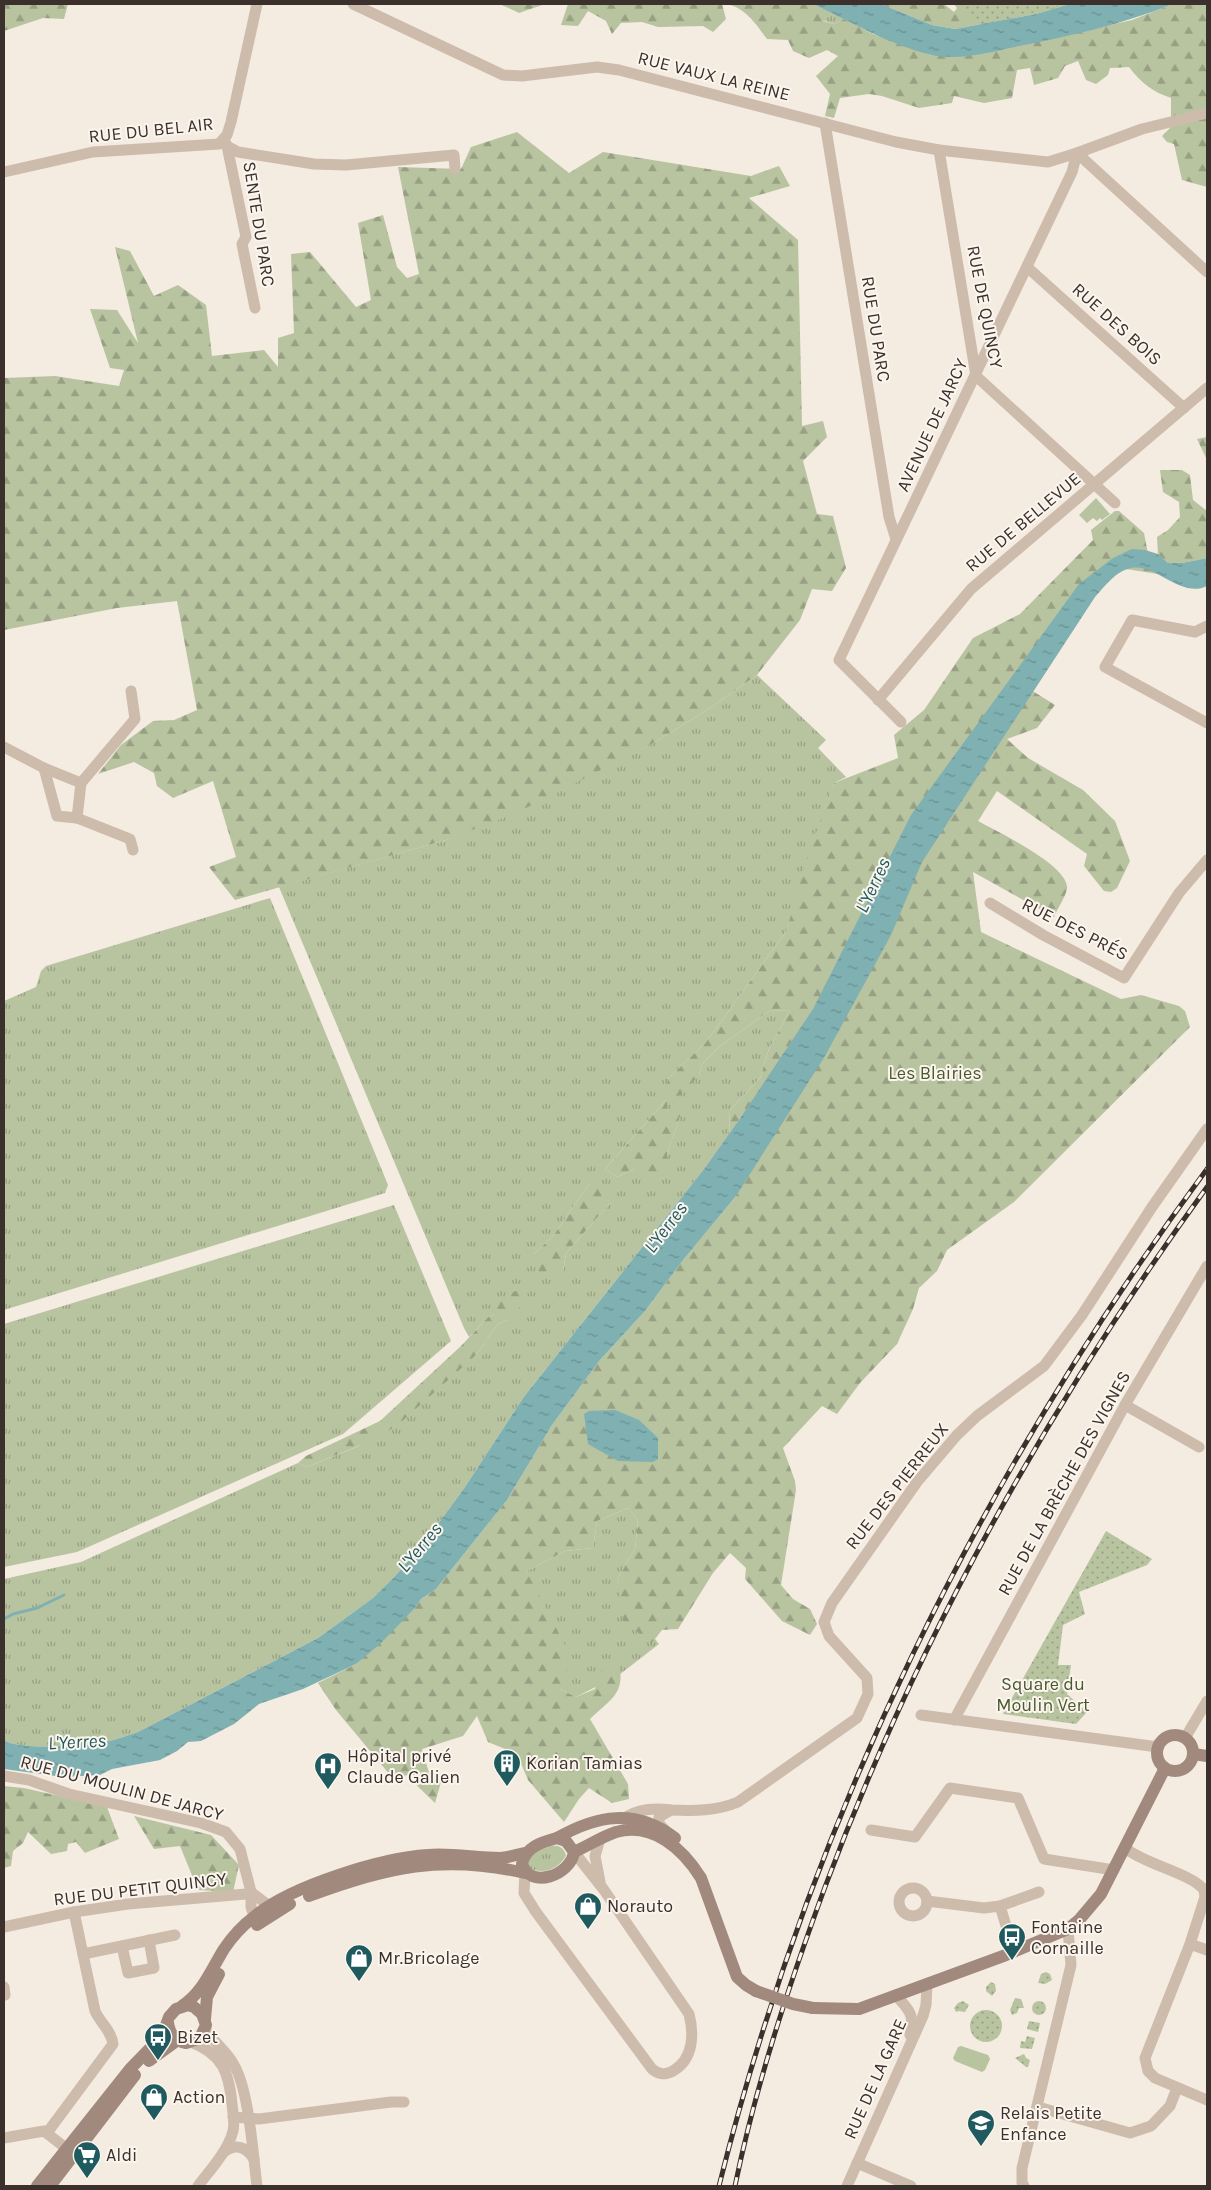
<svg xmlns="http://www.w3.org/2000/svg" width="1211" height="2190" font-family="Karla,sans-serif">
  <defs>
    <pattern id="grass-tufts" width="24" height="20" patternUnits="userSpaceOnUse" patternTransform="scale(1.25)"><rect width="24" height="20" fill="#b8c4a0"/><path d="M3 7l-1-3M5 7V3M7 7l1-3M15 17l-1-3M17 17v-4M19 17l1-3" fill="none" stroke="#97a083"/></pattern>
    <pattern id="forest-firs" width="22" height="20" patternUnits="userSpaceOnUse" patternTransform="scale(1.25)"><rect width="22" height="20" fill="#b8c4a0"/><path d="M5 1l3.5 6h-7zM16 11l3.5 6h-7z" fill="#97a083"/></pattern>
    <pattern id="park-dots" width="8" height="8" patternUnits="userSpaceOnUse" patternTransform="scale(1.25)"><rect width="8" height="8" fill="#b8c4a0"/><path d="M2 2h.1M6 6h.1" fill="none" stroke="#97a083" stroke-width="1.8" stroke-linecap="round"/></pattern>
    <pattern id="water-ripples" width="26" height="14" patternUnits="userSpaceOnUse" patternTransform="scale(1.25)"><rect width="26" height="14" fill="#7fb0b2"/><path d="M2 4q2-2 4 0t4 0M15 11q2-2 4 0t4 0" fill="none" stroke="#699091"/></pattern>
  </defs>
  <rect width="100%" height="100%" fill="#f4ebe1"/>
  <g fill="url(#grass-tufts)" fill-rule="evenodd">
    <path d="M831,12L844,19L834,24L822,20Z"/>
    <path d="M757,675L826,740L818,748L846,777L834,783L786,932L706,1042L668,1079L699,1075L702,1064L719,1047L769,1011L790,1010L769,1049L760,1078L730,1110L729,1134L704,1169L523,1398L465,1487L427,1539L396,1575L373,1598L318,1638L138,1732C123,1737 109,1742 93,1744C74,1746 18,1750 4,1740V1579L81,1562L298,1463L307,1467L359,1446L476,1355L498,1324L507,1320L495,1314L488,1317L469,1337L464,1328L279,887L446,840L652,744L710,708ZM666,1100L668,1114H681L667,1153L668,1165L634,1169L617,1177L605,1169ZM589,1184L611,1202L566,1253L563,1272L534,1254L553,1236Z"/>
    <path d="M270,898L388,1185L385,1193L4,1310V1001L36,987L41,971L46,966Z"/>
    <path d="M394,1205L451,1341L343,1434L77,1552L4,1567V1324Z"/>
    <path d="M628,1508L638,1520L635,1549L617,1580L629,1624L648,1630L659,1644L619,1675L576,1697L560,1689L527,1571L565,1551L593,1548L597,1521Z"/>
    <path d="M551,1846C559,1845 563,1847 566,1855C560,1869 541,1876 528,1867V1857L534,1852Z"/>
  </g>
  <g fill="url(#forest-firs)">
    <path d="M4,4H68L64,19L43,18L4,31Z"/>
    <path d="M500,4H545L519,13Z"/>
    <path d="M568,4H813L831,12L823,21L834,24L844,19L873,34L932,55L989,52L1132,20L1173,4H1207V187L1182,180L1174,144L1167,142L1162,136L1171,127V98C1153,92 1141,83 1129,67L1110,68L1108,75L1096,84L1086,80L1078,61L1065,66L1058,78L1034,85L1030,68L1017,70L1012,98L984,103L954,96L952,103L919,108L882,96L869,94L840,98L834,118L825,116L830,94L816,76L838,56L827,50L809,58L793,51L788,40L767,39C756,24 743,4 722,4L726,19L713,32L703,26L658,27L642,22L621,23L612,34L606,21L588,11L578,26L561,25Z"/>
    <path d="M881,4H944L954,12L957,8L954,4H1070L1036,14L955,29L932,25Z"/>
    <path d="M517,132L569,173L603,152L751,176L779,166L790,186L749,198L798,240L802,426L823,421L827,437L803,461L817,514L833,516L846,568L832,591L812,589L800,620L757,675L710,708L652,744L516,813L446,840L235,900L209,867L236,857L213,781L173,798L157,786L154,773L134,762L98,774L121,745L153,721L174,720L197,710L177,601L117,608L4,630V378L55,376L119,386L124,370L110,368L90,309L117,310L138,343L115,247L130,251L154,296L178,285L206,305L212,356L264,350L278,367V338L294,333L291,254L310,252L356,307L371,300L358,223L383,215L397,267L407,278L419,274L398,167L461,169L471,147Z"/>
    <path d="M1207,437V460L1197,439Z"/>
    <path d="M1160,470H1182L1190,475L1193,500L1207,511V558L1182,563H1168L1158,554L1157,537L1168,530L1180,517L1179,502L1163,492Z"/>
    <path d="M1115,511H1119L1144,533L1150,564L1158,574L1113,567L1031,690L1055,705L1037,728L1007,739L1028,758L1083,790L1115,821L1130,861L1117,888L1111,892L1104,891L1084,866L1087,854L997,791L978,821C998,832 1070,866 1067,889C1065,898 1057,909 1054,917L973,872L981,932L1121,999L1141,995L1179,1006L1185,1011L1190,1027L1014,1202L947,1250L937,1271L919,1288L913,1309L897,1344L860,1383L837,1414L822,1406L783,1448L795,1481L796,1490L781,1585L793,1599L810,1609L817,1624L810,1635L782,1621L745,1579L746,1568L730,1553L713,1573L678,1629L662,1630L651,1644L629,1624L623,1622L617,1580L635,1549L638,1520L628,1508L597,1521L593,1548L565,1551L527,1571L571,1657L560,1689L576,1697L595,1689C598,1674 601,1664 618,1661C627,1693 611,1699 590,1719L628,1784L629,1799L612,1803L589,1788L579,1799L564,1822L528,1780L517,1754L488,1742L477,1716L463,1736L422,1749L429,1773L441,1782L435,1803L406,1775L395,1781L336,1710L318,1683L356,1664L415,1608L421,1599L436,1589L507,1500L552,1425L600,1360L645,1311L684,1259L736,1196L741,1117L729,1134L730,1110L760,1078L769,1049L790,1010L769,1011L719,1047L702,1064L699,1075L681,1095L668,1097L666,1090L668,1079L706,1042L786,932L808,855L834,783L898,758L894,735L924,710L973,638L1020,614L1093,540L1091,530Z"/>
    <path d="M667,1099L668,1114H681L667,1153L669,1165L660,1176L650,1181L634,1169L617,1177L605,1169Z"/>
    <path d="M600,1181L607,1187L611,1202L566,1253L563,1272L553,1279L540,1275L536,1265L534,1254L553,1236L589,1184Z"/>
    <path d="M528,1286L527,1300L507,1320L498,1324L476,1355L400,1423L378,1438L307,1467L298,1463L306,1456L380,1421L461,1346L488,1317L495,1314C498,1296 513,1292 528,1286Z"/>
    <path d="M4,1786L24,1788L107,1807L119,1839L85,1853L76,1842L68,1844L67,1851L51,1854L28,1832L23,1843L13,1851L11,1866L4,1868Z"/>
    <path d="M134,1816L211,1835L239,1865L233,1892L198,1890L180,1846L154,1849Z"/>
  </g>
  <g fill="url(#park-dots)">
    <path d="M960,4H1070L981,25Z"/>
    <path d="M1106,1531L1152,1559L1147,1565L1079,1592L1085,1614L1063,1625L1058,1665H1071L1067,1694L1087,1712L1076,1724L1003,1714Z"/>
    <path d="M1046,1972L1050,1974L1052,1980L1045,1984L1038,1983L1041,1974Z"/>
    <path d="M991,1982L995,1984L996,1991L992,1996L986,1991V1987Z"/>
    <path d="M1015,1998L1021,1999L1024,2008H1019L1017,2013L1012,2015L1010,2010Z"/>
    <circle cx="1039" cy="2008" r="7"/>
    <path d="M963,2001L969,2005L965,2012L959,2011L956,2012L954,2008L958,2003Z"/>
    <circle cx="986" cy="2026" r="16"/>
    <path d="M1029,2021L1040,2023L1038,2032L1027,2029Z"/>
    <path d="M1027,2036L1035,2038L1032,2049L1020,2048L1021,2041L1025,2042Z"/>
    <path d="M1024,2054L1026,2058L1030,2060L1028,2067H1026L1015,2058Z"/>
  </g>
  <g fill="#b8c4a0">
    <path d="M1096,498L1110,514L1102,520L1100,518L1097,521L1093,518L1087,523L1079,515Z"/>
    <path d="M961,2046L988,2055L990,2059L985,2070L982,2072L955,2061L953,2058L958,2047Z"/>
  </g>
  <g fill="url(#water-ripples)">
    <path d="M813,4H881L932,25L955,29L1036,14L1070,4H1173C1123,24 1071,36 1019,46C991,52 960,61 932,55C889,45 852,22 813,4Z"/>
    <path d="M1132,549L1145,550L1158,554L1168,563H1182L1207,558V586C1181,599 1156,563 1131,568C1116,571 1105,586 1095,597L922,862L891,935L825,1056L736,1196L684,1259L645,1311L600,1360L552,1425L507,1500L436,1589L421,1599L415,1608L380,1644L356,1664L303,1689L259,1704L234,1724L201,1741L188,1742L177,1751L160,1760L112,1769L100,1775L63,1777L4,1769V1740C18,1750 74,1746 93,1744C109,1742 123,1737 138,1732L318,1638L373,1598L396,1575L427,1539L465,1487L523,1398L704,1169L741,1117L813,1009L911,815L1079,584L1113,558Z"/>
    <path d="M615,1410L639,1420L658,1438V1459L653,1462L618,1461L588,1444L584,1414L589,1411Z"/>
  </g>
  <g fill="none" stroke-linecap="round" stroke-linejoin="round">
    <path stroke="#7fb0b2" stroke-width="3" d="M4,1619L13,1614L37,1608L64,1595"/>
    <g stroke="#cdbbac" stroke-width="11">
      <path d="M353,4L503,75L522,76L597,67L619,70L896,142L939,150L1048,162L1077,153L1142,129L1207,113"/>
      <path d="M825,123L889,517L896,539"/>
      <path d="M224,140L227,146L238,152L314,164L346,165L454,155L455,169"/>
      <path d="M227,146L246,237L242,244L255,308"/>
      <path d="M939,150L976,376L1115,503"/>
      <path d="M1077,153L1207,272"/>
      <path d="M4,172L93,152L219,144L227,135L231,122L257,4"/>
      <path d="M1027,267L1184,408"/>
      <path d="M1207,626L1195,632L1132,620L1105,667L1207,723"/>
      <path d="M878,700L971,589L1207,388"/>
      <path d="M901,722L839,660L1072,172L1077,153"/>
      <path d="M4,747L44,768L57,816L77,818L130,839L133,850"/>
      <path d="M44,768L81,783L135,719L131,691"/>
      <path d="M77,818L81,783"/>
      <path d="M990,903L1043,935L1124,978L1179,893L1207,860"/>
      <path d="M1125,1405L1199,1447"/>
      <path d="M921,1715L1158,1747"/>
      <path d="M954,1720L1125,1405L1207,1266"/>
      <path d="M1185,1738L1207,1701"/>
      <path d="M4,1776L29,1780L69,1794L201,1823L226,1832L240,1849L251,1892V1907L254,1916"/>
      <path d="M626,1817C640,1808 656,1808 671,1810C694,1811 717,1811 738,1802L857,1718L868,1694L867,1678L829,1636L824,1622L832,1603L917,1482L957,1435L977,1416L1044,1366L1082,1315L1152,1207L1207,1129"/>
      <path d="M665,1830L659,1824V1817L671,1810"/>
      <path d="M871,1830L915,1837L950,1788L1018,1798L1044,1859L1114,1870"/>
      <path d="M1125,1848C1144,1864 1193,1874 1204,1890L1205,1897L1190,1944L1145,2058L1148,2071L1155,2078L1207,2100"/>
      <path d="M525,1873L524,1893L536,1912L652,2069C660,2075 665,2075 673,2071C694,2059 694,2033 689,2014L604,1890L574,1852"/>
      <path d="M600,1882L595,1856L600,1839"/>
      <circle cx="913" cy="1902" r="14"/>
      <path d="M251,1892L268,1905"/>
      <path d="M927,1901L984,1908L1000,1906L1039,1892"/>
      <path d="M1000,1906L1014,1952"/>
      <path d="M4,1927L74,1912L128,1904L246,1894L251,1892"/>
      <path d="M1190,1944L1207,1950"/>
      <path d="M122,1946L128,1973L154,1968L149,1940"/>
      <path d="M83,1954L175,1935"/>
      <path d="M4,1987L5,1995H4"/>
      <path d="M896,1995C909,2011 915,2013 910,2035"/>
      <path d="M205,2029C213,2042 227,2051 234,2065C249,2090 253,2155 257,2186"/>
      <path d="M191,2042C223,2054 229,2073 232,2104C233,2113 235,2123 233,2131C228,2151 210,2170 198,2186"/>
      <path d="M1038,2107L1130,2133L1151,2126L1170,2106L1177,2088"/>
      <path d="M233,2117L259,2119L391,2102H404"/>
      <path d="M47,2133L113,2044C111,2030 101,2024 95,2011L74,1912"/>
      <path d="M4,2138L44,2131L67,2149"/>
      <path d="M223,2153C234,2143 246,2146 254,2159"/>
      <path d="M857,2163L911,2186"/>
      <path d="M847,2186L923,2016L926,2005L927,1984"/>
      <path d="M1024,2186L1022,2183V2168L1071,1965L1068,1929"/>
    </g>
    <g stroke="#a18a7d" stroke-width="12">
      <circle cx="1175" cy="1753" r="18"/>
      <path d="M1193,1754L1207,1756"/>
      <path d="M557,1838C597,1815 636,1808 675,1838"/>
      <path d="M557,1838L566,1841L574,1852C571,1875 530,1890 522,1864C525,1847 542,1842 557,1838Z"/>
      <path d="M574,1852C588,1846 601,1837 616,1832C653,1822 683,1849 701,1878L737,1977L746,1985L756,1991"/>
      <path d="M309,1896C386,1867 443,1854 525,1873"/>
      <path d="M257,1925L290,1904"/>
      <path d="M182,2006C203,1992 211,1970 224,1949C232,1937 243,1925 255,1916C291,1886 381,1858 428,1855C452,1853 476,1858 500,1858C508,1858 517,1854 526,1853"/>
      <path d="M813,2008L859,2009L1006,1955L1068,1929L1079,1920L1101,1894L1165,1768"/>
      <path d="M205,2019L207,1997L219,1974"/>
      <path d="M149,2061L178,2040"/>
      <path d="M37,2186L130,2069L162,2036L169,2017L176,2009L188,2005L194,2007L202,2014L206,2025L200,2038L186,2043C175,2041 169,2034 168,2022"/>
      <path d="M50,2186L135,2075"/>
    </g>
    <g stroke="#3b302b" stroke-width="5">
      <g id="rail">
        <path d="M719,2186C811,1818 982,1473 1207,1169"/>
        <path d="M735,2186C756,2084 789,1985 825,1887C919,1636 1050,1403 1207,1187"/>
      </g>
    </g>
    <use href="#rail" stroke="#fbf5ee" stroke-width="3" stroke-dasharray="9" stroke-linecap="butt"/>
    <path stroke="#a18a7d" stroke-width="12" d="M756,1991L793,2004L813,2008"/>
  </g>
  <defs>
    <g id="building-pin" transform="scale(1.4375)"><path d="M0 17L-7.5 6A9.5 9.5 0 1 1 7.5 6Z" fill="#1f5a5e" stroke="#fbf5ee"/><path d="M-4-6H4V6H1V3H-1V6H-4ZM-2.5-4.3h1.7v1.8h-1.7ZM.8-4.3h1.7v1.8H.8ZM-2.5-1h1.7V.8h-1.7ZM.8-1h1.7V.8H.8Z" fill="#fff"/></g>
    <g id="hospital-pin" transform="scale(1.4375)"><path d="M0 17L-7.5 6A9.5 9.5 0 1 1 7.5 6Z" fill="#1f5a5e" stroke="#fbf5ee"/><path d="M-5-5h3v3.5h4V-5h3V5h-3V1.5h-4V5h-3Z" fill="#fff"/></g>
    <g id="shop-pin" transform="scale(1.4375)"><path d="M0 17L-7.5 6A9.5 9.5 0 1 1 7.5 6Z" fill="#1f5a5e" stroke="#fbf5ee"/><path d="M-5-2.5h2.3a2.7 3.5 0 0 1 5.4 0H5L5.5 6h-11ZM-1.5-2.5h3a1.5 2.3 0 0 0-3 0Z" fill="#fff"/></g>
    <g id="bus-pin" transform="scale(1.4375)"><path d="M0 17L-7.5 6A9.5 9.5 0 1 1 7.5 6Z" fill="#1f5a5e" stroke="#fbf5ee"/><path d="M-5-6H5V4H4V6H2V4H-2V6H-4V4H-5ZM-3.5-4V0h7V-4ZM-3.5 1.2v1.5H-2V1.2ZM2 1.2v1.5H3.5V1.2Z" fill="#fff"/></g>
    <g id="school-pin" transform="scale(1.4375)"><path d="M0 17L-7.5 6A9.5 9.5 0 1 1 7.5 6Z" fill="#1f5a5e" stroke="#fbf5ee"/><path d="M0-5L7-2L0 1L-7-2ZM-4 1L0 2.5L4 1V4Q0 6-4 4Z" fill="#fff"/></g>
    <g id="supermarket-pin" transform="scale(1.4375)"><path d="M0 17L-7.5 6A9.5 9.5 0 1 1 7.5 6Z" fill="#1f5a5e" stroke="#fbf5ee"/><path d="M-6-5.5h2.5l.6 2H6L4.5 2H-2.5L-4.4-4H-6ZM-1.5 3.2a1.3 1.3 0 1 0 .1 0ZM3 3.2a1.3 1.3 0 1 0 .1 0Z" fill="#fff"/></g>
  </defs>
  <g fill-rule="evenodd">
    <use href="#building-pin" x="507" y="1763"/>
    <use href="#hospital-pin" x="328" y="1766"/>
    <use href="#shop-pin" x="588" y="1906"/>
    <use href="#bus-pin" x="1012" y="1937"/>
    <use href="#shop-pin" x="359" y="1958"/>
    <use href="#bus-pin" x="158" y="2037"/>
    <use href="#shop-pin" x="154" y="2097"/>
    <use href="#school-pin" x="981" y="2123"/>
    <use href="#supermarket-pin" x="87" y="2155"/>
  </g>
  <g text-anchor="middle" stroke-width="4" stroke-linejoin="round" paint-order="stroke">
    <g font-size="18" fill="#3b302b" stroke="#fbf5ee">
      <text transform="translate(714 76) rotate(14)" y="6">RUE VAUX LA REINE</text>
      <text transform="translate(151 130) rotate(-6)" y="6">RUE DU BEL AIR</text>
      <text transform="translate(259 224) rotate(81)" y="6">SENTE DU PARC</text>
      <text transform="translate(985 307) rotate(79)" y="6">RUE DE QUINCY</text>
      <text transform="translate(1117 324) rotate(42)" y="6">RUE DES BOIS</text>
      <text transform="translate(876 329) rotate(81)" y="6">RUE DU PARC</text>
      <text transform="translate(932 425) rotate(-65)" y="6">AVENUE DE JARCY</text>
      <text transform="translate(1023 522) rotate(-40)" y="6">RUE DE BELLEVUE</text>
      <text transform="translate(1075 929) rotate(27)" y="6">RUE DES PRÉS</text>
      <text transform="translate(1064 1483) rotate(-61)" y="6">RUE DE LA BRÈCHE DES VIGNES</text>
      <text transform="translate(897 1486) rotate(-52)" y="6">RUE DES PIERREUX</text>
      <text transform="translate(122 1788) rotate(15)" y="6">RUE DU MOULIN DE JARCY</text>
      <text transform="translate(140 1889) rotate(-7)" y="6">RUE DU PETIT QUINCY</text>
      <text transform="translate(875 2079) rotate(-66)" y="6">RUE DE LA GARE</text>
    </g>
    <g font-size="18" fill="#4a5a2e" stroke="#fbf5ee">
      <text x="935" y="1079">Les Blairies</text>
      <text x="1043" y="1690">Square du<tspan x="1043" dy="21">Moulin Vert</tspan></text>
    </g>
    <g font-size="18" fill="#3b302b" stroke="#fbf5ee" text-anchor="start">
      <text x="347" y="1762">Hôpital privé<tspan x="347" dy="21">Claude Galien</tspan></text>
      <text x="526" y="1769">Korian Tamias</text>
      <text x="607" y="1912">Norauto</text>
      <text x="1031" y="1933">Fontaine<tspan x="1031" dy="21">Cornaille</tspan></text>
      <text x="378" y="1964">Mr.Bricolage</text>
      <text x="177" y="2043">Bizet</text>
      <text x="173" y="2103">Action</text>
      <text x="1000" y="2119">Relais Petite<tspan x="1000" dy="21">Enfance</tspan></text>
      <text x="106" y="2161">Aldi</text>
    </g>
    <g font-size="19" font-style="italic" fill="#1f5a5e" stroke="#fbf5ee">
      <text transform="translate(872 885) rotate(-65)" y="7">L'Yerres</text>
      <text transform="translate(665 1227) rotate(-53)" y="7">L'Yerres</text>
      <text transform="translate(419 1547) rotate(-50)" y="7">L'Yerres</text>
      <text transform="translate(77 1741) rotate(-3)" y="7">L'Yerres</text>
    </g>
  </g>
  <rect width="1211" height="2190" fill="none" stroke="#3b302b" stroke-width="10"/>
</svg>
